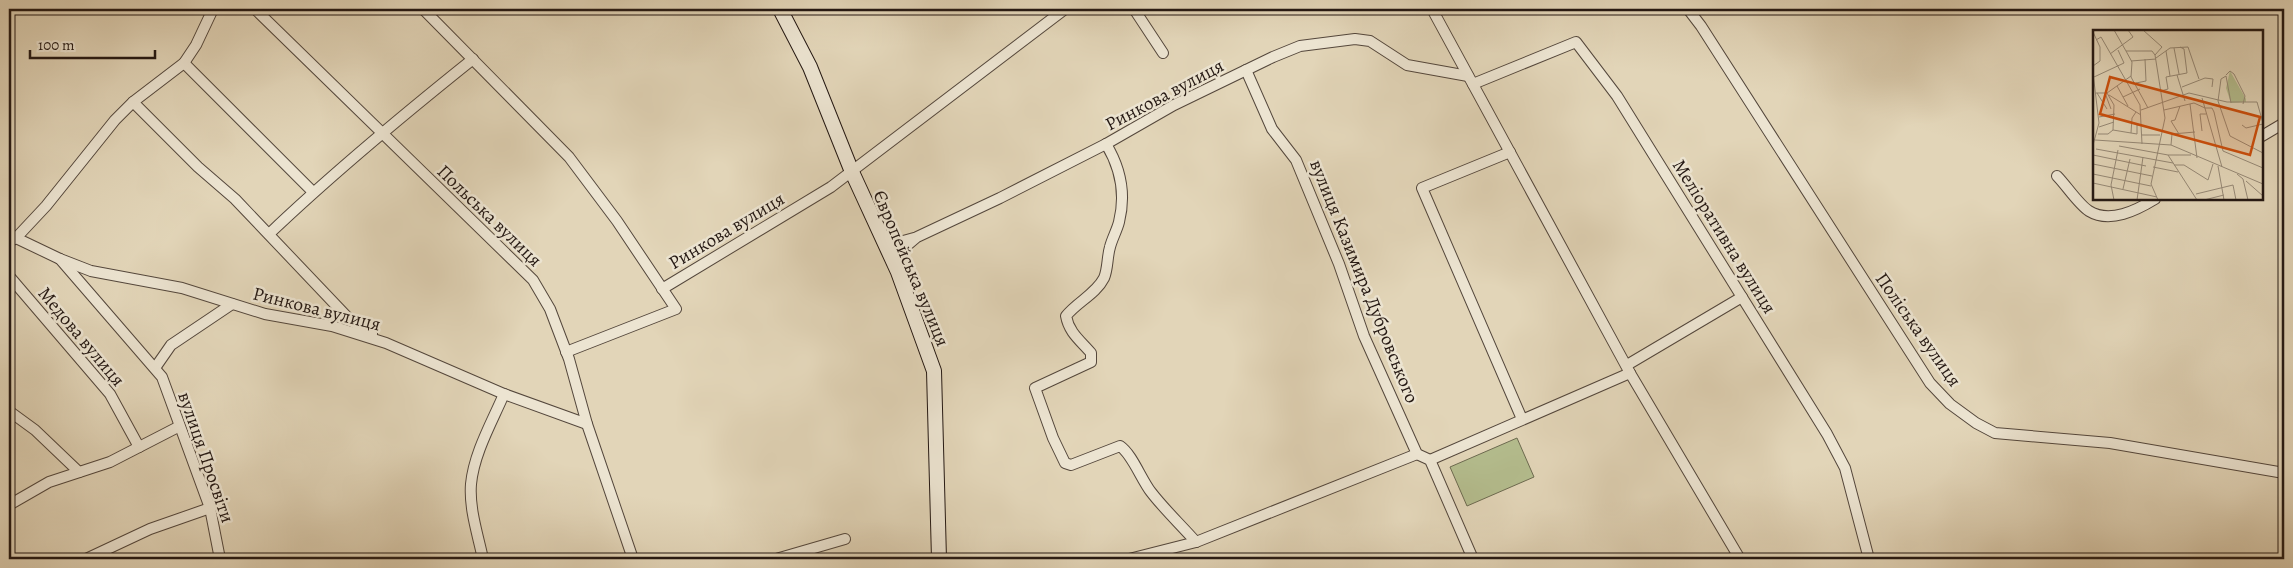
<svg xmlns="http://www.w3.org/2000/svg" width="2293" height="568" font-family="Alegreya,serif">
  <rect width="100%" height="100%" fill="#e2d5b8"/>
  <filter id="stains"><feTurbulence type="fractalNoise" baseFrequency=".004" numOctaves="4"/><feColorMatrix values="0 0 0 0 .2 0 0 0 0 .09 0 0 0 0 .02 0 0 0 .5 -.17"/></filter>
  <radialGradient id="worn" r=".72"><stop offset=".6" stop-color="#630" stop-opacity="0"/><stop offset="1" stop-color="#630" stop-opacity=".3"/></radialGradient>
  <path fill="#b4bd8e" stroke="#6c6a50" d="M1517,438L1534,477L1467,506L1450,467Z"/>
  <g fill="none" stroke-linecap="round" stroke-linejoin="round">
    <g stroke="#54473c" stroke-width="12">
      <g id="minor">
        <path d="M255,9L533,280L550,309L569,359L587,424L633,559"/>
        <path d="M423,9L569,157L617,221L676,309L566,352"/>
        <path d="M1134,9L1163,53"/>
        <path d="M1432,9L1630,373L1740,559"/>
        <path d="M1688,9L1701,26L1930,383L1950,404L1976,423L1995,433L2110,443L2284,473"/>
        <path d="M184,63L313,192"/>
        <path d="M1246,70L1272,129L1296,160L1339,264L1364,336L1417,454L1430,460L1473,559"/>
        <path d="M1473,84L1576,42L1617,96L1827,434L1845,468L1869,559"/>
        <path d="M133,102L198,167L235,199L351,321L372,334"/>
        <path d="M2262,136L2284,123"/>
        <path d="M1106,144C1120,167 1126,194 1119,222C1117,230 1112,239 1110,247C1107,257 1108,269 1104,278C1096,294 1077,302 1066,316C1069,333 1081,341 1091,353V362L1035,388L1053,438L1065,463L1071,465L1120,446C1132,454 1141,479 1151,492C1164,509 1181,525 1196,542"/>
        <path d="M1510,152L1422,188L1522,419"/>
        <path d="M2057,176C2066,185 2079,205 2089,211C2110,224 2137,210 2155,199"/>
        <path d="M269,234C334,172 403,115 473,59"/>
        <path d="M16,238L60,259L162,377L210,508L220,559"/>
        <path d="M9,242L16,238L46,206L115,120L133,102L184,63L196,45L213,9"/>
        <path d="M885,246L914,238"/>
        <path d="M60,259L91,271L182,288L265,314L332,326L386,343L504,394L587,424"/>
        <path d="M891,259L917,237L1000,198L1106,144L1174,105L1273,57L1300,46L1355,39L1370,41L1407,65L1468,76"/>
        <path d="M9,276L110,394L139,447"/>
        <path d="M662,289L831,187L1065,9"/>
        <path d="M1627,365L1742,297"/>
        <path d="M155,368L171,345L232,304"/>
        <path d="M9,411L35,430L79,472"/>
        <path d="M1430,460L1630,373"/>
        <path d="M9,505L49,482L110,462L178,427"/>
        <path d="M86,559L150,529L210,508"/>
        <path d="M483,559C478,535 469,509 471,484C474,453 492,422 504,394"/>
        <path d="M776,559L845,539"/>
        <path d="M1129,559L1196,542L1417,454"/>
      </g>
    </g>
    <g stroke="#241813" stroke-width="16">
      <path id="secondary" d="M780,9L810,67L852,172L898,272L934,371L939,559"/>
    </g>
    <use href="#minor" stroke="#ece4d1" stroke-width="10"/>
    <use href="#secondary" stroke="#ece4d1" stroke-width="14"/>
  </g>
  <g text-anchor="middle" stroke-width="5" stroke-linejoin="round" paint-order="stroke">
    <g font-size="19" fill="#241813" stroke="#ece4d1">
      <text transform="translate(1164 94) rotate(-28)" y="7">Ринкова вулиця</text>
      <text transform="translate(490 215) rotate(44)" y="7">Польська вулиця</text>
      <text transform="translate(726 230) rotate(-31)" y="7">Ринкова вулиця</text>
      <text transform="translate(1725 236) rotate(58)" y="7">Меліоративна вулиця</text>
      <text transform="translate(912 268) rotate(67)" y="7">Європейська вулиця</text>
      <text transform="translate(1365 281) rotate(68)" y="7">вулиця Казимира Дубровського</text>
      <text transform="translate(317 308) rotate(14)" y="7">Ринкова вулиця</text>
      <text transform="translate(1919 329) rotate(55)" y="7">Поліська вулиця</text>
      <text transform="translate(82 336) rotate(50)" y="7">Медова вулиця</text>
      <text transform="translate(207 457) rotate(71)" y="7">вулиця Просвіти</text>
    </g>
  </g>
  <g transform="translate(2093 30)">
    <rect width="170" height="170" fill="#e2d5b8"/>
    <path d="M137,41L153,69V72L138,73L133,58Z" fill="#b4bd8e"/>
    <path fill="none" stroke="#968976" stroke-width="1" d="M21,0L33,21H59L62,25L72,88L58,154L65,170M50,0L69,17L62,25M0,2L7,17V31L0,36M3,10L8,7L47,75L49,114M81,18L86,44M33,21L39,32L38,47L55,78M73,21L77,46M17,24L40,7L35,0M63,28L77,18L95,17L106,49M38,31L63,29M0,43L6,93L0,115M84,45L92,71M133,45L137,41L141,44L152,66L150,74M133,46L128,49L125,71L137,106L170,123M133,46L138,73M1,47L31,33L25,20M43,53L53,51L52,29M24,56L35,76M89,57L112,48L120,49L119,57M68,61L75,59L73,47L94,43L91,19L87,17M3,63H14L38,46M4,63L14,79M12,63L18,79M16,65L48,85M30,67L47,59M109,68L129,137M97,74L104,128M112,78H119L121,82L130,121M48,80L96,63L134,72H164L170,93M71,80L101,73L112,78M6,87L22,84M149,95L153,98L170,94M6,97L21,92M20,100L44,104V95H48M109,101L107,84H113M38,103L39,88L43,82M5,104H15L20,100L21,75L14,63M86,104L78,91L82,90L87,76M49,105H67M2,110L78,115L170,154M78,115L79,104L102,102M26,116L75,125H98M3,119L80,133M130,121L170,138M0,125L53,136M75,125L104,170M0,134L59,146M81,135H91L115,150L120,134M125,136L131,170M60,137L85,142M0,144L58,156M144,144L150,149L155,170M153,151L170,166M0,153L64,167M30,159L37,129M103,164L140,155L143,170M21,170L18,155L25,120M44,170L50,127M111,170L131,165"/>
    <path fill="#cb4f0d" fill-opacity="0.15" stroke="#cb4f0d" stroke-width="2.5" d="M17,47L167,87L157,125L7,84Z"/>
    <rect width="170" height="170" fill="none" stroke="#241813" stroke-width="2.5"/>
  </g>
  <rect width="2293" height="568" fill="none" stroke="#e2d5b8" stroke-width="30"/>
  <rect x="10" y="10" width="2273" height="548" fill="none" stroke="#241813" stroke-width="2.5"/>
  <rect x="15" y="15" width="2263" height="538" fill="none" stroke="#241813"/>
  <path d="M30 50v8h125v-8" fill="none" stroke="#241813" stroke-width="2.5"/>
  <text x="38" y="50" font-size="15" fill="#241813" stroke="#ece4d1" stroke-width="4" paint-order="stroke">100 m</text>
  <rect width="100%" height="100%" filter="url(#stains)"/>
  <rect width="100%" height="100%" fill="url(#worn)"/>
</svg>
